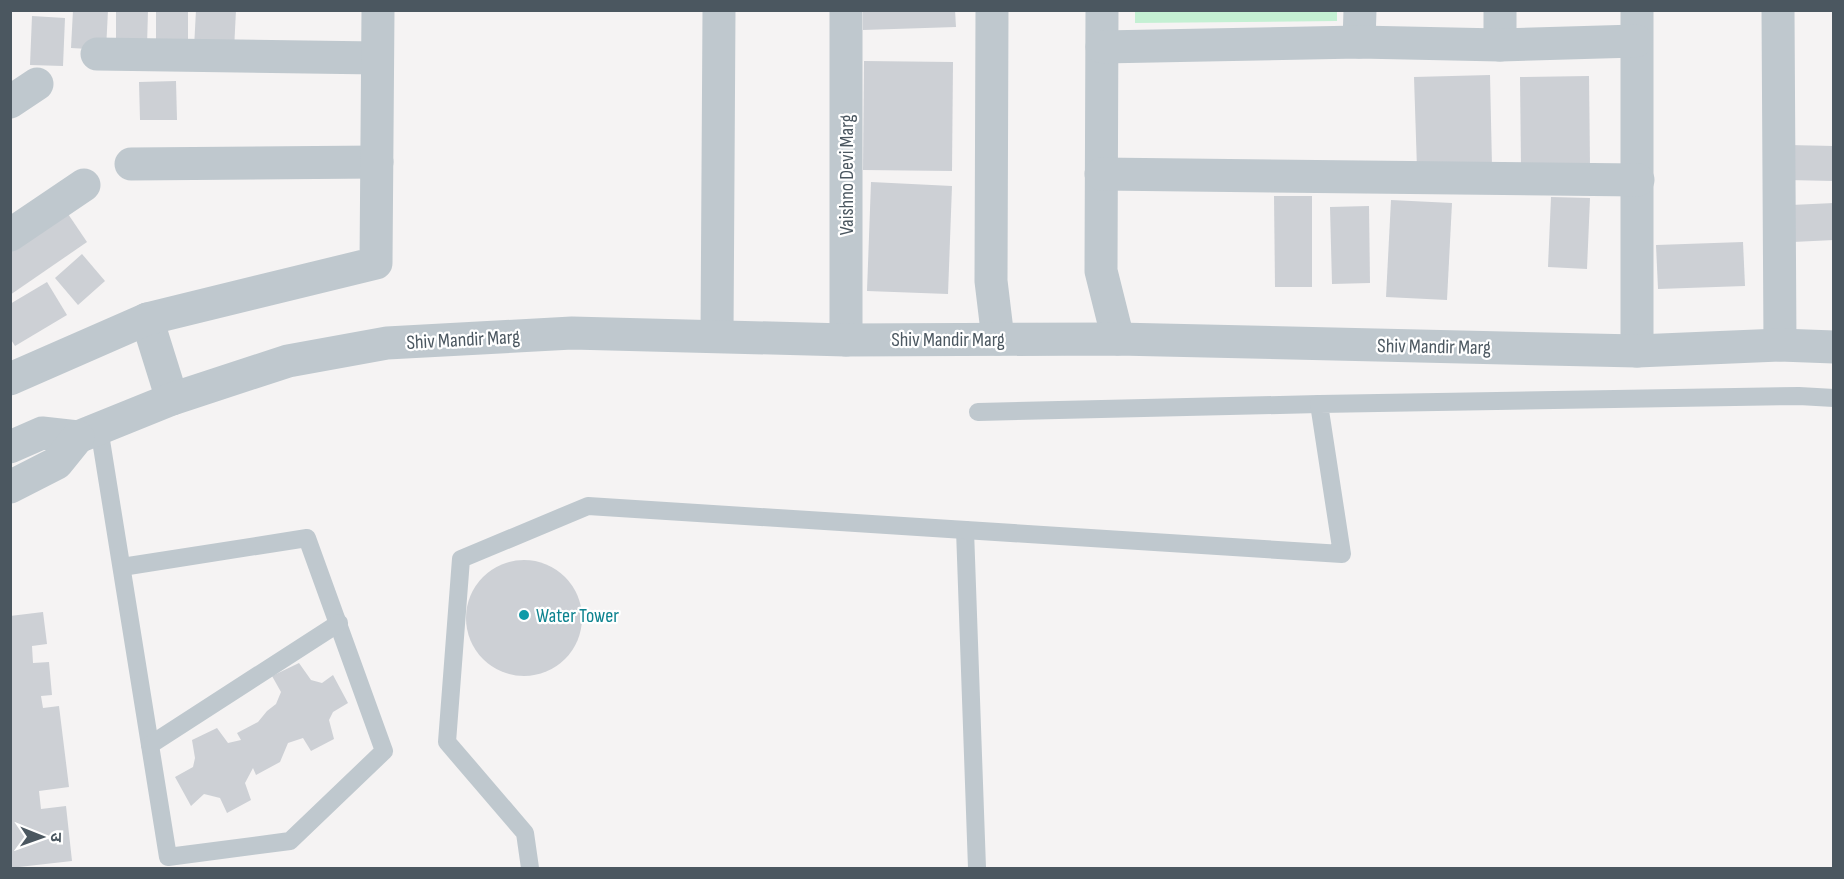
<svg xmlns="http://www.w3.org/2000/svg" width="1844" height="879" font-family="'Sofia Sans Condensed','Noto Sans Devanagari',sans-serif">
  <rect width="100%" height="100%" fill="#f5f3f3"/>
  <path fill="#c4f0d3" d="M1135,11H1337V21L1135,23Z"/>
  <g fill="#cdd0d5">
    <path d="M73,10H108L106,50L71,48Z"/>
    <path d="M116,10H148L147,46H116Z"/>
    <path d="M156,10H188V48L156,47Z"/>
    <path d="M196,10H236L234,50L194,48Z"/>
    <path d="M863,10H955L956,27L863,30Z"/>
    <path d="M32,16L65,18L63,66L30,65Z"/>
    <path d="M864,61L953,62L952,171L863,170Z"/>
    <path d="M1490,75L1492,167L1417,169L1414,77Z"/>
    <path d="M1589,76L1590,166L1521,167L1520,77Z"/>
    <path d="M176,81L177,120H140L139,82Z"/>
    <path d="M1788,145L1834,146V181L1787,180Z"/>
    <path d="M871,182L952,186L948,294L867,291Z"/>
    <path d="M1274,196H1312V287H1275Z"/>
    <path d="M1551,197L1590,198L1587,269L1548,267Z"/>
    <path d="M1391,200L1452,203L1447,300L1386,297Z"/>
    <path d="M1834,203V240L1793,242L1791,205Z"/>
    <path d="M1369,206L1370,283L1332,284L1330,207Z"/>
    <path d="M64,208L87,242L10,295V245Z"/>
    <path d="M1743,242L1745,286L1658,289L1656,245Z"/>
    <path d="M82,254L105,281L78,305L55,278Z"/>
    <path d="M47,282L67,315L15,346L10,338V304Z"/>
    <circle cx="524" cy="618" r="58"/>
    <path d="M43,612L47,644L32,646L33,663L49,662L52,695L41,696L43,708L59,706L69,787L39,791L41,809L66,806L72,861L10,868V616Z"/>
    <path d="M299,663L311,680L322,683L333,675L348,703L333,712L329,720L334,739L311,751L303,738L288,743L280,762L256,775L253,768L245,783L251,800L227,813L220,798L204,794L191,806L175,777L193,767L195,758L192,740L217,728L228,743L241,740L237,733L258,722L267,711L276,704L281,692L272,676Z"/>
  </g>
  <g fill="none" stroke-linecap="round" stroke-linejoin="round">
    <g stroke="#bfc8ce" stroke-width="18">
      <path d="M978,412L1319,404"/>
      <path d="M99,428L168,857L290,841L384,751L307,538L122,567"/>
      <path d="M965,530L977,868"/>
      <path d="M150,745L339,623"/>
      <path d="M530,868L525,833L447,742L461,559L588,506L1342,554L1319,404L1799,396L1834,398"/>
    </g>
    <g stroke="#bfc8ce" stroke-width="33">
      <path d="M992,10L991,281L998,339"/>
      <path d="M1102,10L1101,271L1118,339"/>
      <path d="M1637,10V351"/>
      <path d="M1778,10L1780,345"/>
      <path d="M1359,42L1360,10"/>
      <path d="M1500,45V10"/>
      <path d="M1102,47L1359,42L1500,45L1636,41"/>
      <path d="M97,54L377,58"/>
      <path d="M10,102L37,84"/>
      <path d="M131,164L377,162"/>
      <path d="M1101,174L1638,180"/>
      <path d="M10,235L84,185"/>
      <path d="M147,319L172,399"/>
      <path d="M717,336L719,10"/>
      <path d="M10,379L147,319L376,263L378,10"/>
    </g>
    <g stroke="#bfc8ce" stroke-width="33">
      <path d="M846,340V10"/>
      <path d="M10,447L42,433L78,437L172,399L288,361L387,343L572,333L846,340L1118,339L1637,351L1780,345L1834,347"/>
      <path d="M10,487L57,463L78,437"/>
    </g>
  </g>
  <circle fill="#0f9aa8" stroke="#fff" stroke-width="2" cx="524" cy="615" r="6"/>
  <g text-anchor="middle" stroke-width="4.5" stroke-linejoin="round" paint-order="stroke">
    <g font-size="20" fill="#4b5760" stroke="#fff">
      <text transform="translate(846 175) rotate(-90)" y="7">Vaishno Devi Marg</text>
      <text transform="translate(463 339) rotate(-3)" y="7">Shiv Mandir Marg</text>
      <text x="948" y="346">Shiv Mandir Marg</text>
      <text transform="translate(1434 346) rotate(1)" y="7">Shiv Mandir Marg</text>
    </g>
    <g font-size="20" fill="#0d838f" stroke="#fff" text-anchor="start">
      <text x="536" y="622">Water Tower</text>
    </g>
  </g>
  <rect width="1844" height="879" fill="none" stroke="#4b5760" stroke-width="24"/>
  <g transform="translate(42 837) rotate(91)" stroke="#ffffff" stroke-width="4.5" paint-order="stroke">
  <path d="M0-4.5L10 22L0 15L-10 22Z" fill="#4b5760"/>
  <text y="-9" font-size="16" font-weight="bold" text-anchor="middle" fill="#4b5760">उ</text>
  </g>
</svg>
